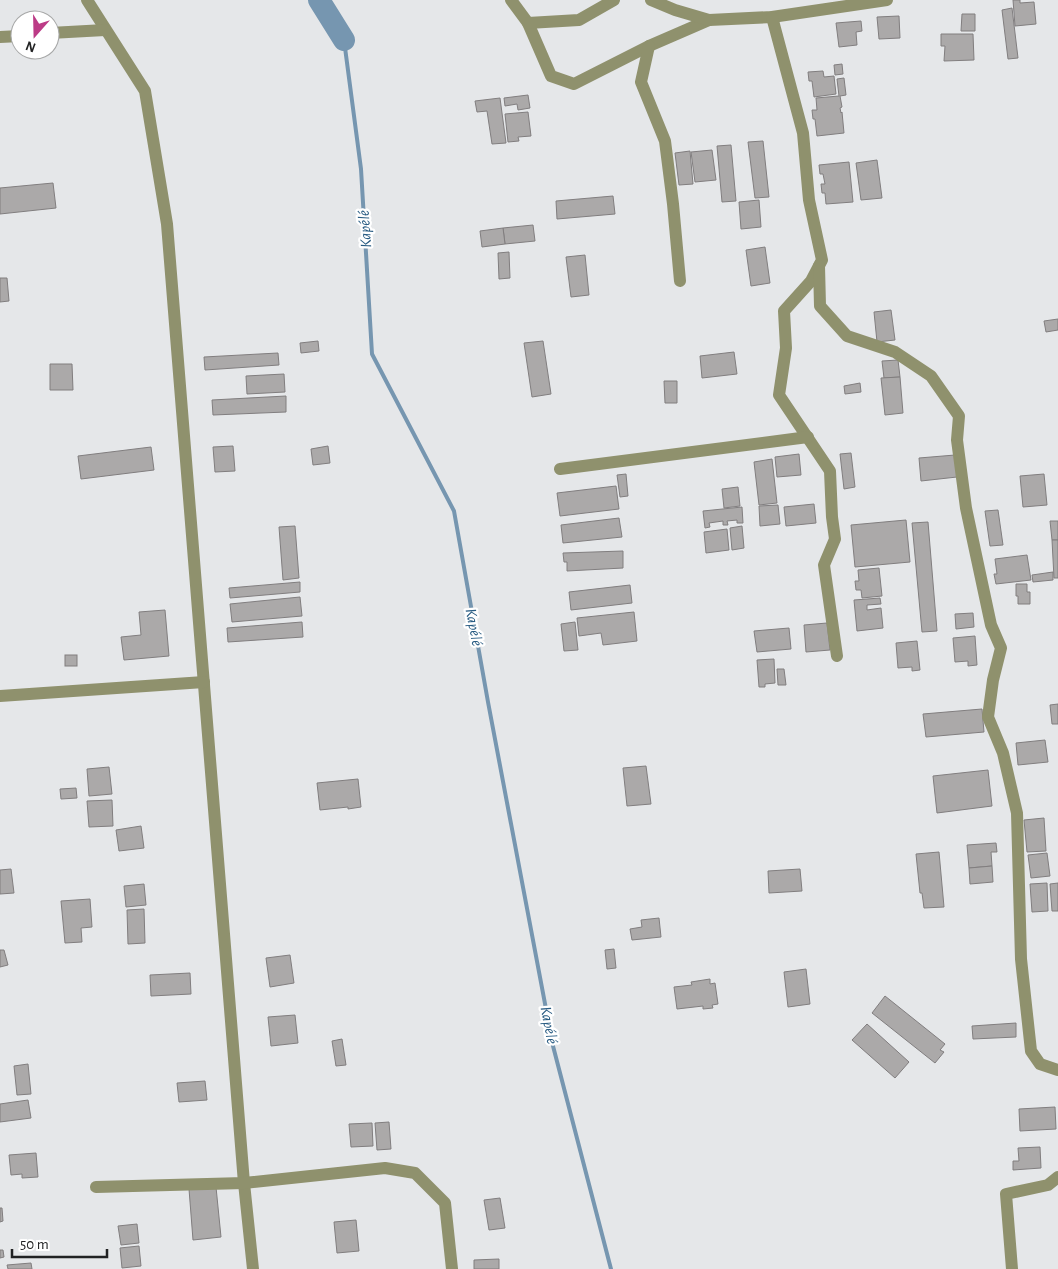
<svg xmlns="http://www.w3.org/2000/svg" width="1058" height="1269" font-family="'Alegreya Sans',sans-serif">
  <rect width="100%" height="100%" fill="#e5e7e9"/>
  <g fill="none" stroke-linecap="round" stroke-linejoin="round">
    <path stroke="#7696b0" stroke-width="4" d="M344,40L361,169L372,354L454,511L488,702L553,1046L611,1269"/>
    <path stroke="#7696b0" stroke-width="22" d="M319,0L344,40"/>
  </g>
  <g fill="#aba9a9" stroke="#817e7f">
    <path d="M1013,0H1020V3L1034,2L1036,24L1015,26Z"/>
    <path d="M1012,8L1018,58L1008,59L1002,10Z"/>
    <path d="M962,14H975V31H961Z"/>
    <path d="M899,16L900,38L879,39L877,17Z"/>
    <path d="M861,21L862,31L856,32L857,45L839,47L836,23Z"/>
    <path d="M941,34H973L974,60L944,61L945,46H941Z"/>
    <path d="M842,64L843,74L835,75L834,65Z"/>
    <path d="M823,71L824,77L834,76L836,94L814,97L812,81H809L808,72Z"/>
    <path d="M844,78L846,95L840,96L842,107L840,108L841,113L842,112L844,133L817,136L815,119H813L812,110H817L816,98L839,96L837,79Z"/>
    <path d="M528,95L530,108L518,110L517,104L505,106L504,98Z"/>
    <path d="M500,98L506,143L492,144L487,111L477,112L475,101Z"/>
    <path d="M528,112L531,136L518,137L519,141L508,142L505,114Z"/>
    <path d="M763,141L769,197L755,198L748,142Z"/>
    <path d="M731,145L736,201L722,202L717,146Z"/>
    <path d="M712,150L716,180L695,182L691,152Z"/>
    <path d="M690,151L693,184L679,185L675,153Z"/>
    <path d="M877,160L882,198L861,200L856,163Z"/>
    <path d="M849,162L853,202L826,204L825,193H822L821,184H825L823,174H820L819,165Z"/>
    <path d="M53,183L56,208L0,214V188Z"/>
    <path d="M613,196L615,214L557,219L556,201Z"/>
    <path d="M759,200L761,227L741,229L739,202Z"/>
    <path d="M533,225L535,241L505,244L503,228Z"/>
    <path d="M503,228L505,244L482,247L480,231Z"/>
    <path d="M765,247L770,283L751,286L746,250Z"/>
    <path d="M509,252L510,278L499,279L498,253Z"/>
    <path d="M585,255L589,295L571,297L566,257Z"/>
    <path d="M0,278H7L9,301L0,302Z"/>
    <path d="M891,310L895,340L877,342L874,312Z"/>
    <path d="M1058,319V330L1046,332L1044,321Z"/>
    <path d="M318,341L319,351L301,353L300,343Z"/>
    <path d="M543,341L551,394L532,397L524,343Z"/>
    <path d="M734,352L737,374L702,378L700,356Z"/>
    <path d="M278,353L279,365L205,370L204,357Z"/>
    <path d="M898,360L900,377L884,378L882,361Z"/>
    <path d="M50,364H72L73,390H50Z"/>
    <path d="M284,374L285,392L247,394L246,376Z"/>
    <path d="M900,377L903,413L885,415L881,378Z"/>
    <path d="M664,381H677V403H665Z"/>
    <path d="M860,383L861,392L845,394L844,386Z"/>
    <path d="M286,396V412L213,415L212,400Z"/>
    <path d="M233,446L235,471L215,472L213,447Z"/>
    <path d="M328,446L330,463L313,465L311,449Z"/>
    <path d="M151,447L154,470L81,479L78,456Z"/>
    <path d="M851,453L855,487L844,489L840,454Z"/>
    <path d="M799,454L801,475L777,477L775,457Z"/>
    <path d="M955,455L957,477L921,481L919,458Z"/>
    <path d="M772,459L777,503L759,505L754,462Z"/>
    <path d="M626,474L628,496L620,497L617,475Z"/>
    <path d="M1044,474L1047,505L1023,507L1020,476Z"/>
    <path d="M616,486L619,509L560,516L557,493Z"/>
    <path d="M738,487L740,506L724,508L722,489Z"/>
    <path d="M814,504L816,523L786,526L784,507Z"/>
    <path d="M778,505L780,524L760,526L759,506Z"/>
    <path d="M742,507L743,523H737V520L727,521L728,525H723V521L709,523L710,527L705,528L703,511Z"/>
    <path d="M998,510L1003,545L990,546L985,511Z"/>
    <path d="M619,518L622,537L563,543L561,525Z"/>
    <path d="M906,520L910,562L855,567L851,525Z"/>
    <path d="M1050,521H1058V540H1052Z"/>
    <path d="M928,522L937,631L922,632L912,523Z"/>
    <path d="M295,526L299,578L283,580L279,527Z"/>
    <path d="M742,526L744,548L732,550L730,528Z"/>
    <path d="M727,529L729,550L706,553L704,532Z"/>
    <path d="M1052,540H1058V578H1054Z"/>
    <path d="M623,551V568L567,571V562H564L563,553Z"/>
    <path d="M1027,555L1031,580L996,584L994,574H997L995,559Z"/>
    <path d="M879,568L882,596L862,598L861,590H856L855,581H859L858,570Z"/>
    <path d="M1053,572V580L1033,582L1032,575Z"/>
    <path d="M300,582V592L230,598L229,588Z"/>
    <path d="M1016,584H1027V592H1030V604H1018V596H1016Z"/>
    <path d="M630,585L632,603L571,610L569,592Z"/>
    <path d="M300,597L302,616L232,622L230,604Z"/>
    <path d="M880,598L881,604L867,605V610L881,608L883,628L857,631L854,600Z"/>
    <path d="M165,610L169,656L124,660L121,637L141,635L139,612Z"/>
    <path d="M634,612L637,641L603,645L601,633L579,636L577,618Z"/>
    <path d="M973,613L974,627L956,629L955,614Z"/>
    <path d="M302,622L303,637L228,642L227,628Z"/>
    <path d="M575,622L578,650L564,651L561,624Z"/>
    <path d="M827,623L830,650L806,652L804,625Z"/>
    <path d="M789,628L791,649L757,652L754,631Z"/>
    <path d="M975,636L977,665L968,666V661L955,662L953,638Z"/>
    <path d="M917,641L920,670L912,671V667L898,668L896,643Z"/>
    <rect x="65" y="655" width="12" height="11"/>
    <path d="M774,659L775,683L765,684V687H759L757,660Z"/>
    <path d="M777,669H784L786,685H778Z"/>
    <path d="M1058,704V724H1052L1050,705Z"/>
    <path d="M982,709L984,732L926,737L923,714Z"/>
    <path d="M1045,740L1048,762L1018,765L1016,743Z"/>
    <path d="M646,766L651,804L627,806L623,768Z"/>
    <path d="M109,767L112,794L89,796L87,769Z"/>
    <path d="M988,770L992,806L937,813L933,776Z"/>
    <path d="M358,779L361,807L348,809V807L320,810L317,783Z"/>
    <path d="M76,788L77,798L61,799L60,789Z"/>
    <path d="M112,800L113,826L89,827L87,801Z"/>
    <path d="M1044,818L1046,851L1027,852L1024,820Z"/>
    <path d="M141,826L144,848L119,851L116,830Z"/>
    <path d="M996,843L997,852H991L992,866L969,868L967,845Z"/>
    <path d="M939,852L944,907L924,908L922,893H920L916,854Z"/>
    <path d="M1047,853L1050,876L1031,878L1028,855Z"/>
    <path d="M992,866L993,882L970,884L969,868Z"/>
    <path d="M11,869L14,893L0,894V870Z"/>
    <path d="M800,869L802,891L769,893L768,871Z"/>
    <path d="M1047,883L1048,911L1032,912L1030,884Z"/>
    <path d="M1058,883V911H1052L1050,884Z"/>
    <path d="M144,884L146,905L126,907L124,886Z"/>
    <path d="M90,899L92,927L81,928L82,942L65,943L61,901Z"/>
    <path d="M144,909L145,943L128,944L127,910Z"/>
    <path d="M659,918L661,937L632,940L630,929L642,927L641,920Z"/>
    <path d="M614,949L616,968L607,969L605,950Z"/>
    <path d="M0,950H4L8,965L0,967Z"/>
    <path d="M290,955L294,983L270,987L266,958Z"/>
    <path d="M806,969L810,1004L788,1007L784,972Z"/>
    <path d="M190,973L191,994L151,996L150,975Z"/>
    <path d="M710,979V984L715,983L718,1004L712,1005L713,1008L703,1009V1006L677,1009L674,987L692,985L691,982Z"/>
    <path d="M885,996L945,1044L940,1050L944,1052L935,1063L872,1013Z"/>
    <path d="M295,1015L298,1043L271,1046L268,1017Z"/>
    <path d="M1016,1023V1037L973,1039L972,1026Z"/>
    <path d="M867,1024L909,1062L895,1078L852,1040Z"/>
    <path d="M342,1039L346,1065L336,1066L332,1041Z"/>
    <path d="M28,1064L31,1094L17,1095L14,1066Z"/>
    <path d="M205,1081L207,1100L179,1102L177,1083Z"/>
    <path d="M28,1100L31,1118L0,1122V1104Z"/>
    <path d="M1055,1107L1056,1129L1020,1131L1019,1109Z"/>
    <path d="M389,1122L391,1149L377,1150L375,1123Z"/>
    <path d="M372,1123L373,1146L351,1147L349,1124Z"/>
    <path d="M1040,1147L1041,1168L1013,1170V1161H1019L1018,1148Z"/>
    <path d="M36,1153L38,1177L22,1178V1174L11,1175L9,1155Z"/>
    <path d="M216,1187L221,1237L193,1240L189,1189Z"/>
    <path d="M500,1198L505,1228L489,1230L484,1200Z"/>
    <path d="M0,1208H2L3,1221L0,1222Z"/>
    <path d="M356,1220L359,1251L337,1253L334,1222Z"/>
    <path d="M137,1224L139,1243L121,1245L118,1226Z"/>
    <path d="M139,1246L141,1266L122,1268L120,1248Z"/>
    <path d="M0,1250H3L4,1257L0,1258Z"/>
    <path d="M499,1259V1269H474V1260Z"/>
    <path d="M31,1263L32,1269H8L7,1265Z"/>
  </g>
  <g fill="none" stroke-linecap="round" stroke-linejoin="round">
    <g stroke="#8f916d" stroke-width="12">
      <path d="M87,0L145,91L167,224L244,1183L253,1269"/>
      <path d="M511,0L528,23L551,76L574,84L649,46L709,20L772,17L887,0"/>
      <path d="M651,0L675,10L709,20"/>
      <path d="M772,17L803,133L809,200L822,260L811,281L784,311L786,348L779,395L830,471L832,517L835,539L824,565L837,656"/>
      <path d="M528,23L579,20L614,0"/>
      <path d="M50,33L105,30"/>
      <path d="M0,37L20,36"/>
      <path d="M649,46L641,82L665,141L673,204L680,281"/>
      <path d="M819,266L820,306L847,336L895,352L931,376L959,416L957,440L966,508L991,625L1001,648L993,680L988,717L1003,753L1017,813L1021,959L1031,1051L1040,1064L1058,1070"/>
      <path d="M560,469L808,437"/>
      <path d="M0,696L204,682"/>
      <path d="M96,1187L244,1183L385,1168L415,1173L445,1203L452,1269"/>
      <path d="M1012,1269L1006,1194L1048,1185L1058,1177"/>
    </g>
  </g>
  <g text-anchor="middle" stroke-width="4.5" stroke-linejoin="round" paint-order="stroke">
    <g font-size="16" font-style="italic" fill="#295c83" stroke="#fff">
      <text transform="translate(364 229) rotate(-94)" y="6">Kapélé</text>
      <text transform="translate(475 627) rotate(79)" y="6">Kapélé</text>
      <text transform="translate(550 1025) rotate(79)" y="6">Kapélé</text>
    </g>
  </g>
  <g transform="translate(35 35) rotate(200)"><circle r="24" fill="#ffffff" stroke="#a6a7a7"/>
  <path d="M0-4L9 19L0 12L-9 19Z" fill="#bc3b86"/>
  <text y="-8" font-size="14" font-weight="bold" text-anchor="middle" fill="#212223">N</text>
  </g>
  <path d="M12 1249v8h95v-8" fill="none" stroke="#212223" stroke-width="2.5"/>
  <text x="20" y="1249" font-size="15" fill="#212223" stroke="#ffffff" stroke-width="4" paint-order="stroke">50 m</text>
</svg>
